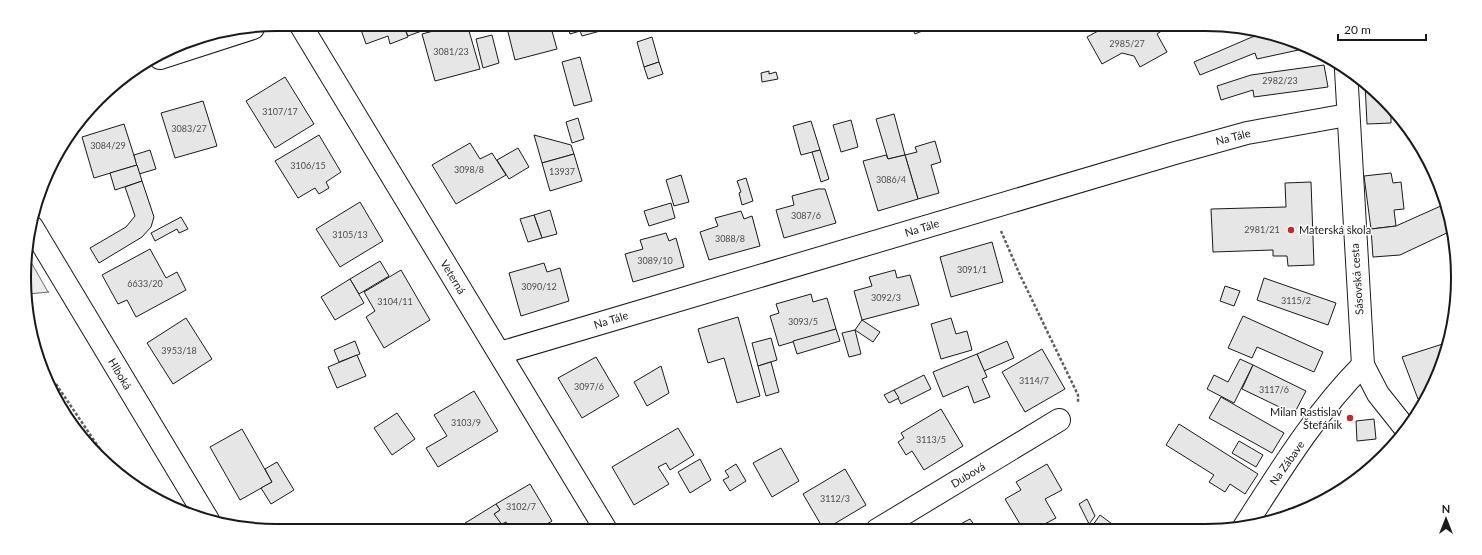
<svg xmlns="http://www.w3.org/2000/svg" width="1482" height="555" font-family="Lato,sans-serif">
  <rect width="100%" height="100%" fill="#fff"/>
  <path fill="#ededed" stroke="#6a6a6a" d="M27,255L48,292H49L28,294Z"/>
  <g fill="#e6e6e6" stroke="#1a1a1a">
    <path d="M359,24H403L408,37L390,44L388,36L366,44Z"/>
    <path d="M403,24H425L427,29L408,36Z"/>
    <path d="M460,24H467L480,69L435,81L422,34Z"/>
    <path d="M506,24H550L557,49L515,60Z"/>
    <path d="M567,24H626L582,36L580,31L570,34Z"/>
    <path d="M910,24H925L927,29L915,34Z"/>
    <path d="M1111,24H1160L1163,30L1157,34L1167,52L1140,67L1134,56L1122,53L1102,64L1087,37Z"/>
    <path d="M1270,33L1303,49L1257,59L1255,53L1200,75L1194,62L1252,37Z"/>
    <path d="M492,35L499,63L483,68L476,39Z"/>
    <path d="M652,37L659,62L644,67L637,42Z"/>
    <path d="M580,57L592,101L574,106L562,62Z"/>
    <path d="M659,62L663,74L648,79L644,67Z"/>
    <path d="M1324,65L1328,87L1254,97L1253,90L1221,100L1217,86L1251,75Z"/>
    <path d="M769,71V74L776,72L778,79L762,82L761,73Z"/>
    <path d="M285,77L314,124L275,148L246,101Z"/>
    <path d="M1365,83L1391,113V123L1367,124Z"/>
    <path d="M203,101L217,146L175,158L161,113Z"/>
    <path d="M894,114L905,155L888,159L876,119Z"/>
    <path d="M578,118L584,139L572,143L566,122Z"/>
    <path d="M851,120L858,147L841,152L833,125Z"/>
    <path d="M811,121L820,150L801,155L793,126Z"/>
    <path d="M124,124L137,165L94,178L82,137Z"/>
    <path d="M319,135L341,172L326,182L329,188L319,194L315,188L298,198L275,161Z"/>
    <path d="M534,135L571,145L574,154L542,163Z"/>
    <path d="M935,141L941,162L931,165L939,193L918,199L905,155L917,152L915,147Z"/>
    <path d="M470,143L480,159L492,153L506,175L456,204L432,165Z"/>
    <path d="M518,148L529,167L509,179L497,160Z"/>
    <path d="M150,150L156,169L139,174L134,155Z"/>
    <path d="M820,150L829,179L821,182L812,152Z"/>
    <path d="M574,154L582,181L550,191L542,163Z"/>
    <path d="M886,155L888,159L905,155L918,199L878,211L863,161Z"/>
    <path d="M137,165L142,181L115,190L110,173Z"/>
    <path d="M1391,173L1393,183L1401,182L1404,209L1394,210L1396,226L1371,229L1364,176Z"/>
    <path d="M681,175L689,202L674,206L666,180Z"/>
    <path d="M746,178L753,201L742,205L739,193L741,192L737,181Z"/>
    <path d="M142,181L154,217L151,227L142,237L99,263L90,248L126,227L135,216L125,187Z"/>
    <path d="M1311,182L1314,265L1288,266L1287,256H1273V250L1213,252L1211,209L1286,207L1285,183Z"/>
    <path d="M818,189H825L836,223L784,238L776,210L794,205L792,196Z"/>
    <path d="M360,202L383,241L340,267L316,229Z"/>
    <path d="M671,203L675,218L649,226L644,211Z"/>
    <path d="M1443,205L1451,231L1400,255L1373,257L1371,229L1396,226Z"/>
    <path d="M550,210L557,234L542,238L534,215Z"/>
    <path d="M741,211L744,219L752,216L760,246L709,260L700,232L718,226L715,218Z"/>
    <path d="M534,215L542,238L528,242L520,219Z"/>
    <path d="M181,217L188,229L179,233L177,229L155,241L151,233Z"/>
    <path d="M666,233L669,241L676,238L684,267L633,282L625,254L643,249L640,240Z"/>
    <path d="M992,242L1003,282L951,297L940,257Z"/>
    <path d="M150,249L166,278L177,272L186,290L136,317L127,300L118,304L102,275Z"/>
    <path d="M380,261L389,276L359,294L350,279Z"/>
    <path d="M544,263L547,272L560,268L569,301L521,316L509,273Z"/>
    <path d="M401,270L430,320L384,348L366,317L375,311L364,292Z"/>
    <path d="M895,270L897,278L910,275L919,305L862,320L854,291L872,286L869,277Z"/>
    <path d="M1264,278L1336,303L1328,325L1257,300Z"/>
    <path d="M350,279L364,303L335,320L321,297Z"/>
    <path d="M1225,286L1240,291L1234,306L1220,301Z"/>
    <path d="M811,294L813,302L827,298L836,329L779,346L770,316L779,313L776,304Z"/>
    <path d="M1243,316L1323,352L1314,372L1257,347L1252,358L1228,348Z"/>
    <path d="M738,317L760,396L737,403L724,358L708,363L698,329Z"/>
    <path d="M186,318L212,359L173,384L147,343Z"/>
    <path d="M951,318L956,334L967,331L972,350L941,359L931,324Z"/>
    <path d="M862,320L880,332L873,342L855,330Z"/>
    <path d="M836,329L840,341L797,354L793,341Z"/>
    <path d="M855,330L861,354L849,357L842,333Z"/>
    <path d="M771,338L777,360L758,366L752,343Z"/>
    <path d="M355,341L360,354L339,362L334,350Z"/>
    <path d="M1007,341L1014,358L984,371L977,354Z"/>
    <path d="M1449,342L1439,368L1433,370L1435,377L1427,396L1418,399L1402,357Z"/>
    <path d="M1042,349L1065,389L1025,412L1002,372Z"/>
    <path d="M977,354L987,377L982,379L990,397L974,403L968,386L943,397L933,372Z"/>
    <path d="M357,355L366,376L337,388L328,367Z"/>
    <path d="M596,357L619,396L582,418L558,378Z"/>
    <path d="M1240,359L1253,365L1234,403L1207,389L1214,375L1228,382Z"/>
    <path d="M771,362L779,392L766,396L758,366Z"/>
    <path d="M1253,365L1306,391L1294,414L1242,389Z"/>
    <path d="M661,366L669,393L647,406L634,382Z"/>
    <path d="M924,375L931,389L901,404L894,390Z"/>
    <path d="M894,390L899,398L889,403L884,395Z"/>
    <path d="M474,391L498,431L438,467L426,448L447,436L434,415Z"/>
    <path d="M1221,397L1284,433L1272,453L1209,418Z"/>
    <path d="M941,409L963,446L924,470L912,451L906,455L898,442L904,438L901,433Z"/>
    <path d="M397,413L415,439L392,455L374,428Z"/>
    <path d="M1374,419L1376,439L1357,441L1356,421Z"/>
    <path d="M1179,424L1258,474L1245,494L1230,484L1225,492L1209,482L1214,475L1166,445Z"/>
    <path d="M678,428L694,455L670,470L666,463L658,467L669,484L634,505L612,467Z"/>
    <path d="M242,429L272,482L240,500L210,447Z"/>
    <path d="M1239,441L1263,455L1256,467L1232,453Z"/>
    <path d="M781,448L799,481L772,497L753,463Z"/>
    <path d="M700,459L711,480L690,493L678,472Z"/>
    <path d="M277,462L294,490L271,504L261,488L272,482L265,469Z"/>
    <path d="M736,464L746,481L730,491L723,480L729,477L725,471Z"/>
    <path d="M1047,464L1062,490L1045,499L1056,518L1035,529H1023L1005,499L1021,490L1016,482Z"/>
    <path d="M845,469L866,505L824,530L803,494Z"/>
    <path d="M530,484L552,521L537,530H511L506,522L500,525L494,514L500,510L496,504Z"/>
    <path d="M1087,499L1095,516L1089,524L1079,504Z"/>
    <path d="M496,504L500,510L494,514L506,530L466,531L462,525Z"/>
    <path d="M1289,508L1294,512L1285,514Z"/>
    <path d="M1100,515L1119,529H1090Z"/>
    <path d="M970,519L977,529H951Z"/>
    <path d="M317,525L321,531H307Z"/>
    <path d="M462,525L466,531H453Z"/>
  </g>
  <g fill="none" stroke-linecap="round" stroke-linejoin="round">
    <g stroke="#1a1a1a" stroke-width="24">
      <g id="minor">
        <path d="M300,24L606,530"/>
        <path d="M160,58L253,28"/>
        <path d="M1346,70L1363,365L1378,394L1405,428"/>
        <path d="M32,227L208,520"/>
        <path d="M500,353L1175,153L1247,133L1347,115"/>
        <path d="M1244,527C1280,471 1316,412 1363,365"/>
        <path d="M877,530L1059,420"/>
      </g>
    </g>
    <g stroke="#5f5f5f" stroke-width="2.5" stroke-dasharray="3 2" stroke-linecap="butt">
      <path d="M1001,231L1020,275L1078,395V403"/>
      <path d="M56,384L112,467"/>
    </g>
    <use href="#minor" stroke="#fff" stroke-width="22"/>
  </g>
  <g fill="#c62828" stroke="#fff" stroke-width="1.5">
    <circle cx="1291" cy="230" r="4"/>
    <circle cx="1350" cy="418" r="4"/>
  </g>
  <g text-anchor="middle" stroke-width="3" stroke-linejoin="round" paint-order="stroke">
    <g font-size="9" fill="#4d4d4d">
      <text x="1127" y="47">2985/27</text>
      <text x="451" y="55">3081/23</text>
      <text x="1280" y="84">2982/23</text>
      <text x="280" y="115">3107/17</text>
      <text x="189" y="132">3083/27</text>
      <text x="108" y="149">3084/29</text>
      <text x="308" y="169">3106/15</text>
      <text x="469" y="173">3098/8</text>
      <text x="562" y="175">13937</text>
      <text x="891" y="183">3086/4</text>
      <text x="806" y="219">3087/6</text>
      <text x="1262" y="233">2981/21</text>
      <text x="350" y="238">3105/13</text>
      <text x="730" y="242">3088/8</text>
      <text x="655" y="264">3089/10</text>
      <text x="972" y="273">3091/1</text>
      <text x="145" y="287">6633/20</text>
      <text x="539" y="290">3090/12</text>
      <text x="886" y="301">3092/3</text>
      <text x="1296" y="304">3115/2</text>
      <text x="395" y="305">3104/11</text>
      <text x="803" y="325">3093/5</text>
      <text x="179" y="354">3953/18</text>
      <text x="1034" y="384">3114/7</text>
      <text x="589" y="390">3097/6</text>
      <text x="1274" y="393">3117/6</text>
      <text x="466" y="426">3103/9</text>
      <text x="931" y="443">3113/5</text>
      <text x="835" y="502">3112/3</text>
      <text x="521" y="510">3102/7</text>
    </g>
    <g font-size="11" fill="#1a1a1a" stroke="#fff">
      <text transform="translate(1233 137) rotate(-14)" y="4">Na Tále</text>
      <text transform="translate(922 228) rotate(-17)" y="4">Na Tále</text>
      <text transform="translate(453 277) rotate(59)" y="4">Veterná</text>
      <text transform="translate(1357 279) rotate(-94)" y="4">Sásovská cesta</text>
      <text transform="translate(611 320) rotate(-17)" y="4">Na Tále</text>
      <text transform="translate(120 374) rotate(59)" y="4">Hlboká</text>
      <text transform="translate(1287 463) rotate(-55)" y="4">Na Zábave</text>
      <text transform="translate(968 475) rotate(-31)" y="4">Dubová</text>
    </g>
    <g font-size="11" fill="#1a1a1a" stroke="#fff" text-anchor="start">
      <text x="1299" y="234">Materská škola</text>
      <text x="1342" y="416" text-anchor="end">Milan Rastislav<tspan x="1342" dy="13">Štefánik</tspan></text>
    </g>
  </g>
  <path d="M0 0H1482V555H0ZM277 31H1205A246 246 0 0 1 1451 277V278A246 246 0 0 1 1205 524H277A246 246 0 0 1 31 278V277A246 246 0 0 1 277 31Z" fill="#fff" fill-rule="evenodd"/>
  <path fill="none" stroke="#1a1a1a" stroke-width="2" d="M277 31H1205A246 246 0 0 1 1451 277V278A246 246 0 0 1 1205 524H277A246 246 0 0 1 31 278V277A246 246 0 0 1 277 31Z"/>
  <g transform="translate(1446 519)" stroke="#ffffff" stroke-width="3" paint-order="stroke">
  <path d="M0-3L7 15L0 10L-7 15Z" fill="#1a1a1a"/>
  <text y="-6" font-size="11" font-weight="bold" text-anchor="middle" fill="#1a1a1a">N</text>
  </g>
  <path d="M1338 34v6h88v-6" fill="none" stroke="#1a1a1a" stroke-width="2"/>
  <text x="1344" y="34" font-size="12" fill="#1a1a1a" stroke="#ffffff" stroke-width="3" paint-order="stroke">20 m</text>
</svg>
